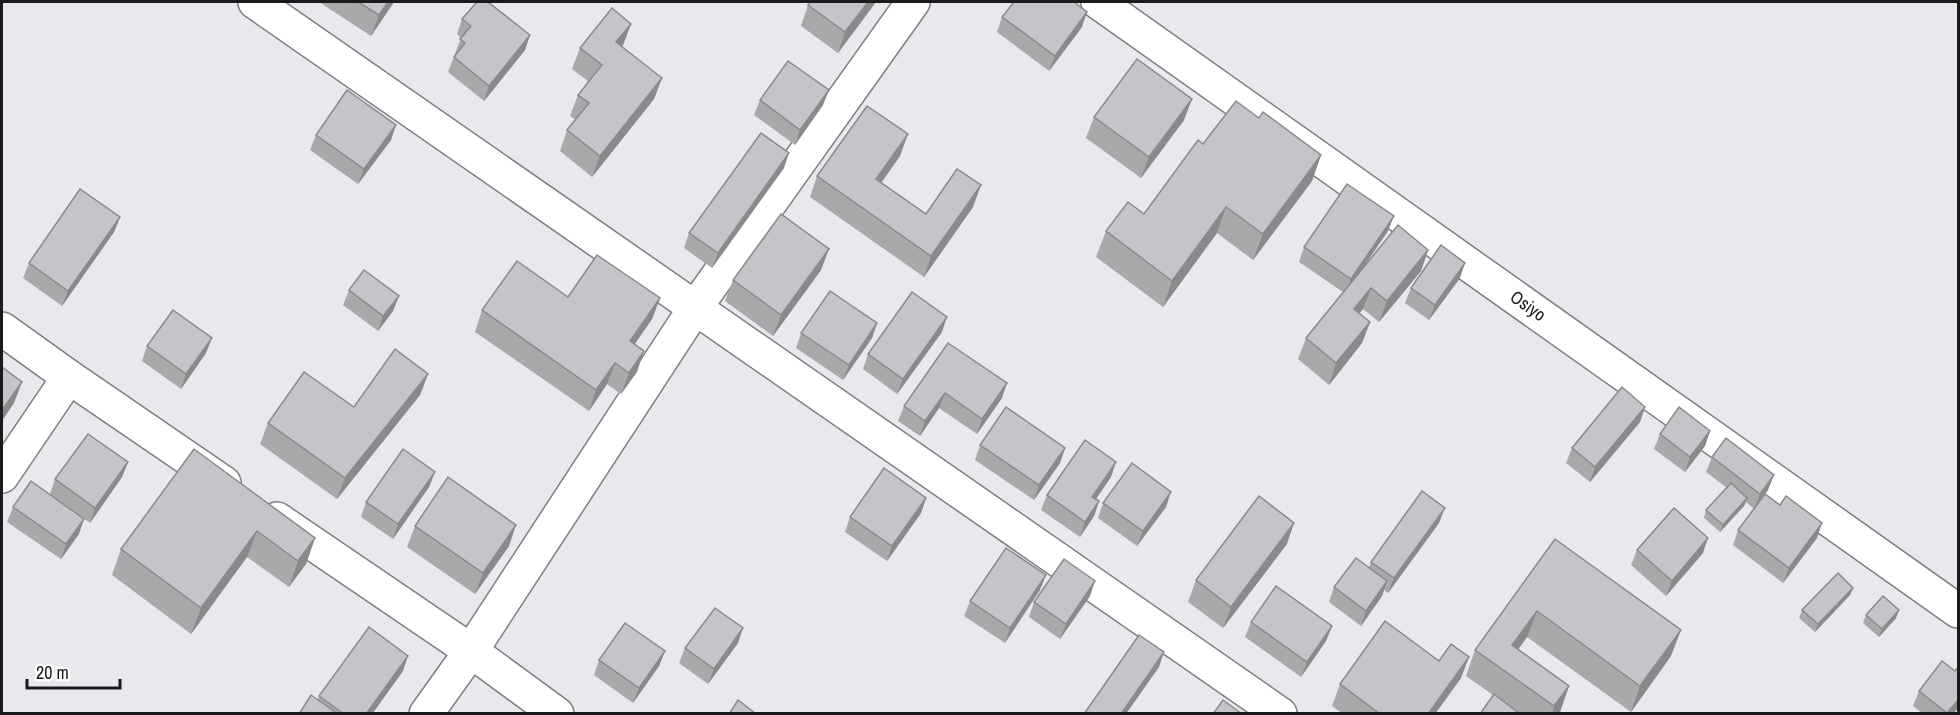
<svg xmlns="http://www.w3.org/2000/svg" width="1960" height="715" font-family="'Archivo Narrow',sans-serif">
  <rect width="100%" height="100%" fill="#e8e9ed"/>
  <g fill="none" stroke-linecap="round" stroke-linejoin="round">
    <g stroke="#7d7e82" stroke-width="36">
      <g id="minor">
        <path d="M255,2L1280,714"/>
        <path d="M1098,2L1958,611"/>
        <path d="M2,329L69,377L224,483"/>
        <path d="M2,476L69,377"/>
        <path d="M277,519L471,651L557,714"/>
        <path d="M426,714L471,651L695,308L913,2"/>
      </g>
    </g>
    <use href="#minor" stroke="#fff" stroke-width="33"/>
  </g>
  <g fill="#a9a9ac">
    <path d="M319,2H394L371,36Z"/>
    <path d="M876,2L838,53L801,26L808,5Z"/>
    <path d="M1002,17L1082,27L1049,71L997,32Z"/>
    <path d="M462,19L530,35L525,50L484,101L448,72L461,38L457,34Z"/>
    <path d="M631,24L623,45L622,47L662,78L654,99L592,177L560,151L567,130L576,120L570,116L578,95L588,81L572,69L580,48Z"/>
    <path d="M760,100L823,105L795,145L754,115Z"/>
    <path d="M1094,117L1184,120L1141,178L1086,138Z"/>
    <path d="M1259,118L1321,155L1312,181L1253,260L1217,233L1163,307L1096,257L1106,231L1144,214L1203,144Z"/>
    <path d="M316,135L391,140L358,184L310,150Z"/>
    <path d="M900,156L881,183L926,214L973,207L924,277L810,197L817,176Z"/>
    <path d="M784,168L712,268L684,248L689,233Z"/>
    <path d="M120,217L114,232L62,306L23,278L29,263Z"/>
    <path d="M1388,231L1364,266L1428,250L1421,271L1379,322L1363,309L1359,313L1370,322L1362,343L1329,385L1298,359L1306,338L1343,292L1299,262L1304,247Z"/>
    <path d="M821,270L773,336L725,301L733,280Z"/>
    <path d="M1460,278L1429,320L1405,303L1411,288Z"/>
    <path d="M349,290L399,296L393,311L378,331L343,305Z"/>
    <path d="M568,297L660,298L652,319L635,344L637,372L621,394L607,384L589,411L475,332L482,310Z"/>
    <path d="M877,323L872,338L843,380L796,348L801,333Z"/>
    <path d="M942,332L897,394L863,369L868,354Z"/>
    <path d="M948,343L1002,398L977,434L939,408L920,436L898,421L904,406Z"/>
    <path d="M147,346L206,353L181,389L142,361Z"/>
    <path d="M428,374L420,395L337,499L260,444L268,423L354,407Z"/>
    <path d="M1645,407L1640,422L1590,482L1566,463L1572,448Z"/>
    <path d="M1710,431L1705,446L1685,472L1654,449L1660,434Z"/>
    <path d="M980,445L1065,448L1060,463L1034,500L975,460Z"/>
    <path d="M194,449L315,538L306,564L289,587L247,557L191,634L112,575L121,549Z"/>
    <path d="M1712,457L1768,490L1765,494L1817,538L1783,583L1733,545L1738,530L1754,509L1746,502L1744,506L1720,532L1704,518L1706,510L1727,488L1706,472Z"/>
    <path d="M128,462L122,477L90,523L50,494L55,479Z"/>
    <path d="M435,472L429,487L393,539L361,517L366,502Z"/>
    <path d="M1111,477L1096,499L1099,501L1094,516L1080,537L1041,510L1047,495Z"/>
    <path d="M926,498L921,513L887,561L845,532L850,517Z"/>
    <path d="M1103,503L1166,507L1137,546L1098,518Z"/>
    <path d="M13,507L79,534L61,559L7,522Z"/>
    <path d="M1439,523L1388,593L1384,590L1382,596L1361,626L1329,602L1334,587L1369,568L1371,562Z"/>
    <path d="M415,526L509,546L475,594L407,547Z"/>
    <path d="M1555,539L1671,656L1631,712L1527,637L1518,649L1569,686L1560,712L1558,714H1480L1493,695L1466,676L1475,650Z"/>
    <path d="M1287,544L1223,628L1188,602L1196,580Z"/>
    <path d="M1637,550L1703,553L1666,596L1631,565Z"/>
    <path d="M1853,588L1850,595L1815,632L1799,618L1802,610Z"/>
    <path d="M1040,590L1005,643L964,616L970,601Z"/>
    <path d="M1090,596L1060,639L1029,617L1034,602Z"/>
    <path d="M1866,615L1896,618L1879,637L1863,623Z"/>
    <path d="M1251,622L1332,626L1326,641L1301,677L1245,637Z"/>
    <path d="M738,643L708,684L679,663L685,648Z"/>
    <path d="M665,651L659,666L633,703L594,675L599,660Z"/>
    <path d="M1959,666V707L1953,714H1923L1913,706L1919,691L1955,671Z"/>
    <path d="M403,671L372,714H299L318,700L319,696Z"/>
    <path d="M1461,678L1435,714H1343L1332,706L1340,684Z"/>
  </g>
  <g fill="#8a898c">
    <path d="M388,2H394L371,36L379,15Z"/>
    <path d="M868,2H876L838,53L845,32Z"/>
    <path d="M1087,12L1082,27L1049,71L1055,56Z"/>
    <path d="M631,24L623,45L608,63L616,42Z"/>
    <path d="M530,35L525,50L484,101L489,86Z"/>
    <path d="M662,78L654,99L592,177L600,156Z"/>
    <path d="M829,90L823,105L795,145L800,130Z"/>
    <path d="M1192,99L1184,120L1141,178L1149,157Z"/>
    <path d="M396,125L391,140L358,184L364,169Z"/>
    <path d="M908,134L900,156L869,200L876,179Z"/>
    <path d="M789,153L784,168L712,268L718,253Z"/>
    <path d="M1321,155L1312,181L1253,260L1263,234Z"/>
    <path d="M981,185L973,207L924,277L931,256Z"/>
    <path d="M1226,207L1217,233L1163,307L1172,281Z"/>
    <path d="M1394,216L1388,231L1345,294L1351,279Z"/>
    <path d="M120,217L114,232L62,306L68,291Z"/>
    <path d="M829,249L821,270L773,336L781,315Z"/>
    <path d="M1428,250L1421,271L1379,322L1387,301Z"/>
    <path d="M1465,263L1460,278L1429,320L1435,305Z"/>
    <path d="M1371,288L1363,309L1346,330L1354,309Z"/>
    <path d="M399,296L393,311L378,331L383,316Z"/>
    <path d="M660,298L652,319L622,362L630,341Z"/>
    <path d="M947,317L942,332L897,394L903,379Z"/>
    <path d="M1370,322L1362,343L1329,385L1336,363Z"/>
    <path d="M877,323L872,338L843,380L849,365Z"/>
    <path d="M212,338L206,353L181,389L186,374Z"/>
    <path d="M644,351L637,372L621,394L629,373Z"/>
    <path d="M615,363L607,384L589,411L596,390Z"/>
    <path d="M428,374L420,395L337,499L345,478Z"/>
    <path d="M22,382L14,403L2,421V410Z"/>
    <path d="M1007,383L1002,398L977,434L982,419Z"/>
    <path d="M945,393L939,408L920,436L925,421Z"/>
    <path d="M1645,407L1640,422L1590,482L1595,467Z"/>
    <path d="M1710,431L1705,446L1685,472L1690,457Z"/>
    <path d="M1065,448L1060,463L1034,500L1039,485Z"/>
    <path d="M128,462L122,477L90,523L95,508Z"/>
    <path d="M1116,462L1111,477L1087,512L1092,497Z"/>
    <path d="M435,472L429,487L393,539L398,524Z"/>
    <path d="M1774,475L1768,490L1754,509L1760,494Z"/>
    <path d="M1171,492L1166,507L1137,546L1143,531Z"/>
    <path d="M926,498L921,513L887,561L892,546Z"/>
    <path d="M1747,498L1744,506L1720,532L1723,525Z"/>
    <path d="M1099,501L1094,516L1080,537L1085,522Z"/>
    <path d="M1445,508L1439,523L1388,593L1394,578Z"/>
    <path d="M84,519L79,534L61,559L66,544Z"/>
    <path d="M1294,523L1287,544L1223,628L1231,607Z"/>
    <path d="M1822,523L1817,538L1783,583L1789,568Z"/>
    <path d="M516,525L509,546L475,594L483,573Z"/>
    <path d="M257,531L247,557L191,634L201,608Z"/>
    <path d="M315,538L306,564L289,587L298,561Z"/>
    <path d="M1708,538L1703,553L1666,596L1672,581Z"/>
    <path d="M1046,575L1040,590L1005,643L1010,628Z"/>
    <path d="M1095,581L1090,596L1060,639L1066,624Z"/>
    <path d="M1387,581L1382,596L1361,626L1366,611Z"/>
    <path d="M1853,588L1850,595L1815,632L1818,624Z"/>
    <path d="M1899,610L1896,618L1879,637L1882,629Z"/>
    <path d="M1537,611L1527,637L1503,671L1512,645Z"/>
    <path d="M1332,626L1326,641L1301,677L1307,662Z"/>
    <path d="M743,628L738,643L708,684L714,669Z"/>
    <path d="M1681,630L1671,656L1631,712L1640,686Z"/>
    <path d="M665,651L659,666L633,703L639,688Z"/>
    <path d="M1164,652L1159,667L1126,714H1121Z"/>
    <path d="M408,656L403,671L372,714H366Z"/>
    <path d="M1469,657L1461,678L1435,714H1428Z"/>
    <path d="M1569,686L1560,712L1558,714H1552L1554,706Z"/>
    <path d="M1959,699V707L1953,714H1947Z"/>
  </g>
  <g fill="#c5c4c8" stroke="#8a898c" stroke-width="1.5">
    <path d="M358,2H388L379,15Z"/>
    <path d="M477,2H488L530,35L489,86L454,57L465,43L460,39L471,26L462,19Z"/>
    <path d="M811,2H868L845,32L808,5Z"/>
    <path d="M1014,2H1074L1087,12L1055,56L1002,17Z"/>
    <path d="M612,8L631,24L616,42L662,78L600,156L567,130L589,103L578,95L602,65L580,48Z"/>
    <path d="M1137,59L1192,99L1149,157L1094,117Z"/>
    <path d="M788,61L829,90L800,130L760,100Z"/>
    <path d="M347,90L396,125L364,169L316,135Z"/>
    <path d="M1236,101L1259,118L1263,112L1321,155L1263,234L1226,207L1172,281L1106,231L1128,202L1144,214L1198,140L1203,144Z"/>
    <path d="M867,106L908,134L876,179L926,214L957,169L981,185L931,256L817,176Z"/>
    <path d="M761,133L789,153L718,253L689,233Z"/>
    <path d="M1347,184L1394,216L1351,279L1304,247Z"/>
    <path d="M80,189L120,217L68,291L29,263Z"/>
    <path d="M781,214L829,249L781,315L733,280Z"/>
    <path d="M1398,225L1428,250L1387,301L1371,288L1354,309L1370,322L1336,363L1306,338Z"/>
    <path d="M1441,245L1465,263L1435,305L1411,288Z"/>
    <path d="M597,255L660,298L630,341L644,351L629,373L615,363L596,390L482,310L517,261L568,297Z"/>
    <path d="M364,270L399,296L383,316L349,290Z"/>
    <path d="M830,291L877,323L849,365L801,333Z"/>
    <path d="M912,292L947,317L903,379L868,354Z"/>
    <path d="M173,310L212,338L186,374L147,346Z"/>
    <path d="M948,343L1007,383L982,419L945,393L925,421L904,406Z"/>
    <path d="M395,349L428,374L345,478L268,423L304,372L354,407Z"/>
    <path d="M2,367L22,382L2,410Z"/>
    <path d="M1622,387L1645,407L1595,467L1572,448Z"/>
    <path d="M1006,407L1065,448L1039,485L980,445Z"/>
    <path d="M1679,407L1710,431L1690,457L1660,434Z"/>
    <path d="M88,434L128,462L95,508L55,479Z"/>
    <path d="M1726,438L1774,475L1760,494L1712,457Z"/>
    <path d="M1085,440L1116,462L1092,497L1099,501L1085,522L1047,495Z"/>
    <path d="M194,449L315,538L298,561L257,531L201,608L121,549Z"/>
    <path d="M403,449L435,472L398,524L366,502Z"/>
    <path d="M1132,463L1171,492L1143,531L1103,503Z"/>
    <path d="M884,468L926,498L892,546L850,517Z"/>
    <path d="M448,477L516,525L483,573L415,526Z"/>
    <path d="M31,481L84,519L66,544L13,507Z"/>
    <path d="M1731,483L1747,498L1723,525L1706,510Z"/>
    <path d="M1422,491L1445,508L1394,578L1371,562Z"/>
    <path d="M1765,494L1780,505L1786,496L1822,523L1789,568L1738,530Z"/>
    <path d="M1259,496L1294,523L1231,607L1196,580Z"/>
    <path d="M1674,508L1708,538L1672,581L1637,550Z"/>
    <path d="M1555,539L1681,630L1640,686L1537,611L1512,645L1569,686L1554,706L1475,650Z"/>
    <path d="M1006,548L1046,575L1010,628L970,601Z"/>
    <path d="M1356,558L1387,581L1366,611L1334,587Z"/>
    <path d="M1064,559L1095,581L1066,624L1034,602Z"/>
    <path d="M1838,573L1853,588L1818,624L1802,610Z"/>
    <path d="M1276,586L1332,626L1307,662L1251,622Z"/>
    <path d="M1883,596L1899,610L1882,629L1866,615Z"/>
    <path d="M715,608L743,628L714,669L685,648Z"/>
    <path d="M1385,621L1439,661L1451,644L1469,657L1428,714H1380L1340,684Z"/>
    <path d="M625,623L665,651L639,688L599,660Z"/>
    <path d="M369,627L408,656L366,714H344L319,696Z"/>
    <path d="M1139,635L1164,652L1121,714H1084Z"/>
    <path d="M1942,661L1955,671L1959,666V699L1947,713L1919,691Z"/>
    <path d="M1494,694L1520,714H1480Z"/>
    <path d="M311,695L338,714H299Z"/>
    <path d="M738,700L756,714H729Z"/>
    <path d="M1223,700L1242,714H1213Z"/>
  </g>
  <g text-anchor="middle" stroke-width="4.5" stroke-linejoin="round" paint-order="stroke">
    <g font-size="18" fill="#1a1a1c" stroke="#fff">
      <text transform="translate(1528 306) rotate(35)" y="6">Osiyo</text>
    </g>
  </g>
  <rect width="1960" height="715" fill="none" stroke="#1a1a1c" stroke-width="6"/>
  <path d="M27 679v9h93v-9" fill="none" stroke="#1a1a1c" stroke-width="3"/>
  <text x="36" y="679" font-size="18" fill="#1a1a1c" stroke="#ffffff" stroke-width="4.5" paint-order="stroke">20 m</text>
</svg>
